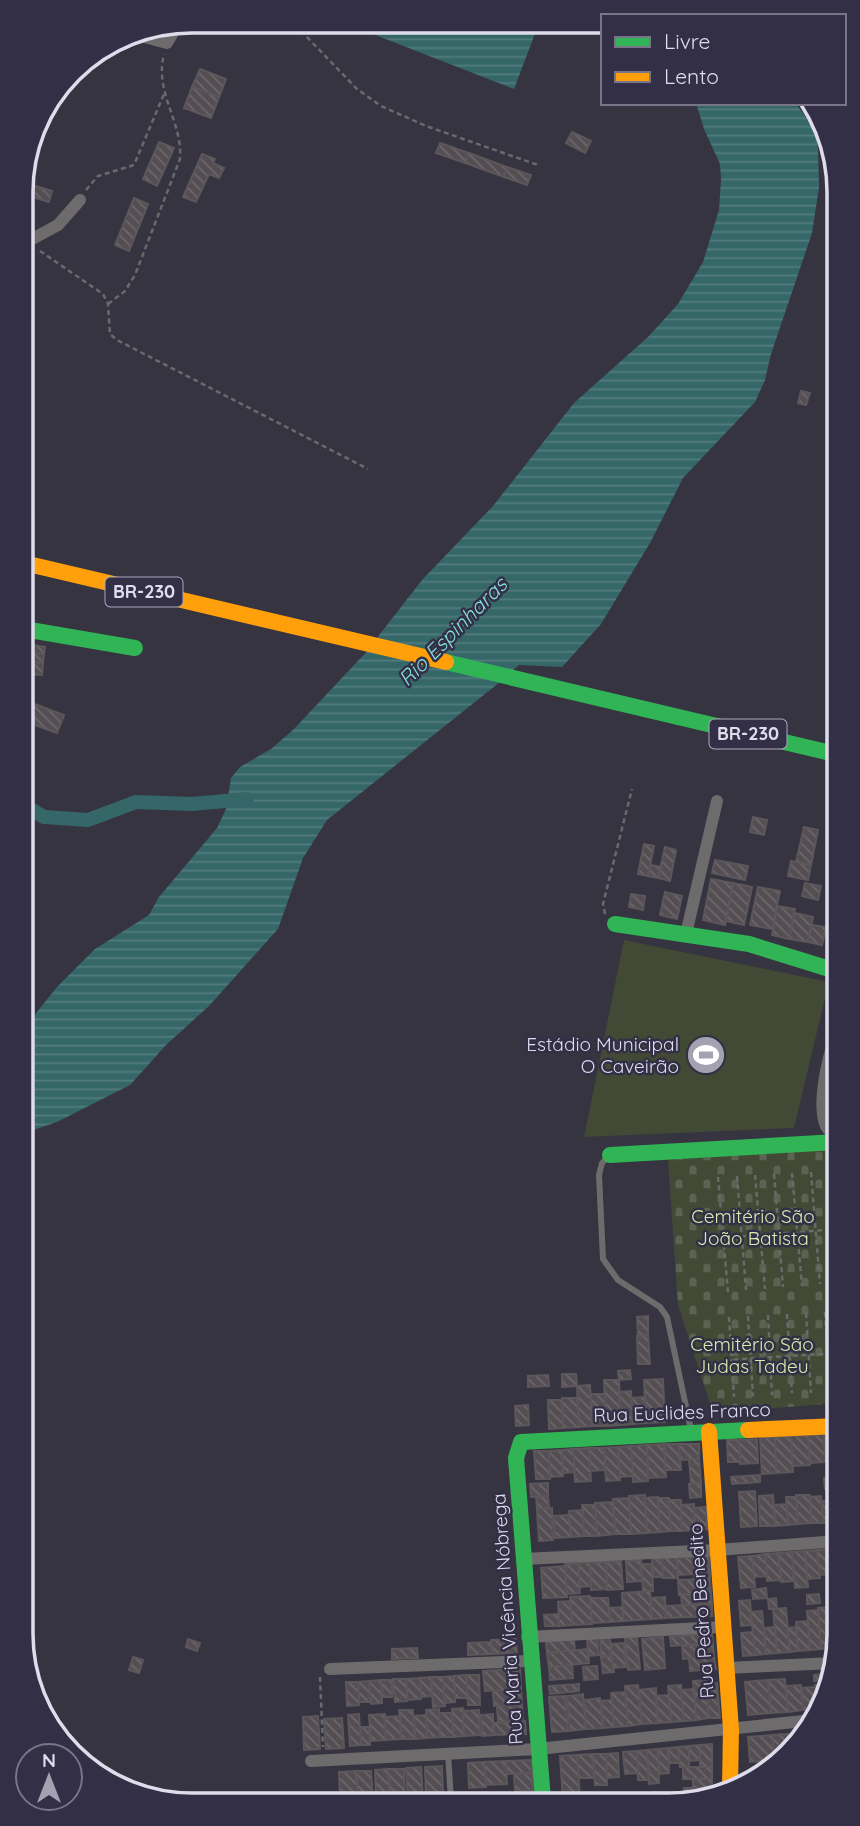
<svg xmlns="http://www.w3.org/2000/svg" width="860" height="1826" font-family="Quicksand,sans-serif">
  <defs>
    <pattern id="cemetery-stones" width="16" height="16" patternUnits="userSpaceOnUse" patternTransform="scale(1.75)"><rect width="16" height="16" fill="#424934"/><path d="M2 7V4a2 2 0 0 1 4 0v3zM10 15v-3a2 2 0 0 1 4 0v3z" fill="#5d6352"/></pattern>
    <pattern id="water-rules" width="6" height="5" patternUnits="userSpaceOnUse" patternTransform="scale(1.75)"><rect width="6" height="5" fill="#366768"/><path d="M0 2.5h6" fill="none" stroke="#537c7e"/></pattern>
    <pattern id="building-back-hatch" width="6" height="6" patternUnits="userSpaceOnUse" patternTransform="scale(1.75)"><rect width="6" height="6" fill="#544e53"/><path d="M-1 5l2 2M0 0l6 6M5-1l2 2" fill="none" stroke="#6c676c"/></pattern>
  </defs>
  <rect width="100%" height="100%" fill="#363441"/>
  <path fill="url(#cemetery-stones)" d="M828,1149L837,1290L838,1403L713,1413L678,1305L668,1160Z"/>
  <path fill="#424934" d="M624,940L829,982L794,1128L584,1137Z"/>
  <g fill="url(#water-rules)">
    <path d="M342,22L539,23L514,89Z"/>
    <path d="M696,103H795L813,126L818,147L819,187L812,233L771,354L765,380L755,402L683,478L650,543L601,624L562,667L519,665L508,674L373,643L422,580L493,506L574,403L648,337L678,304L703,262L719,210L721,179L720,164L704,129Z"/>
    <path d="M371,647L505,678L327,820L303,858L278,929L209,1006L167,1044L130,1085L57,1122L25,1133V1027L57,987L95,949L149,915L159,897L217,828L226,809L231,778L240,767L271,749L293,730Z"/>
  </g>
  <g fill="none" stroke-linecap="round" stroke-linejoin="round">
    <path stroke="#366768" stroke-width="14" d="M24,805L44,817L88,820L136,802L192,804L247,799"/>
  </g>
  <g fill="url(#building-back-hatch)" stroke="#5c575a" stroke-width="2">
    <path d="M200,69L226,79L219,97L192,87Z"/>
    <path d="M192,87L219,97L211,118L184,108Z"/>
    <path d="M572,132L591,141L585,153L566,143Z"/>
    <path d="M159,142L174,148L157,186L143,179Z"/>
    <path d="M440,143L469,153L465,163L436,153Z"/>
    <path d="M469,153L507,167L504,177L465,163Z"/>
    <path d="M202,154L215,159L213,163L224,168L219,178L209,174L196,202L183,197Z"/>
    <path d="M507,167L531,175L527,185L504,177Z"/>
    <path d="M22,182L52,191L49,202L22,194Z"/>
    <path d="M134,198L148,204L129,251L115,245Z"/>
    <path d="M801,391L810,393L806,405L798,403Z"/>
    <path d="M34,645L45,647L44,654L33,653Z"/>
    <path d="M27,652L44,654L43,663L26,661Z"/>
    <path d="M24,661L43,663L42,675L24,674Z"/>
    <path d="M24,700L64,715L57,733L24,721Z"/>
    <path d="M753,817L767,820L764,835L750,832Z"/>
    <path d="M804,827L818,830L811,865L796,862Z"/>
    <path d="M644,844L654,846L648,876L638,874Z"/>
    <path d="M665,847L676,850L670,881L658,878Z"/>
    <path d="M715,860L748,866L745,880L712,873Z"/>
    <path d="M791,861L811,865L808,880L788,876Z"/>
    <path d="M651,865L661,867L658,878L648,876Z"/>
    <path d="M711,879L733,883L725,925L703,920Z"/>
    <path d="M733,883L752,887L744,925L726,921Z"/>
    <path d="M805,883L821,886L818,900L802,896Z"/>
    <path d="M758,887L780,891L772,929L750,925Z"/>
    <path d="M665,892L682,896L677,919L660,915Z"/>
    <path d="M631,894L645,896L643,910L629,907Z"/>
    <path d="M777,906L795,909L789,939L772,935Z"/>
    <path d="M795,913L813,917L808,942L789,939Z"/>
    <path d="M812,925L826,927L822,945L808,942Z"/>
    <path d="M648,1316V1335L638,1336L637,1317Z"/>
    <path d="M648,1335L650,1364H638L637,1336Z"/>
    <path d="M630,1370L631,1379L619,1380L618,1371Z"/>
    <path d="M562,1374H576L577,1386L562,1387Z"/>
    <path d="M548,1375L549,1386L528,1387V1376Z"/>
    <path d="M663,1379L665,1422L646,1423L644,1380Z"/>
    <path d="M604,1380H619L621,1425L606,1426Z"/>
    <path d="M590,1385L592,1426L579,1427L577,1386Z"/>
    <path d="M631,1391L633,1424L621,1425L619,1392Z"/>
    <path d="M591,1394H605L606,1426H592Z"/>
    <path d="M645,1397L646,1423L633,1424L631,1398Z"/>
    <path d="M562,1398H577L579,1427L563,1428Z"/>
    <path d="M548,1400H562L563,1428L549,1429Z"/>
    <path d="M528,1405L529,1425L516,1426L515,1406Z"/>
    <path d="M824,1434H838V1456L825,1457Z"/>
    <path d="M824,1434L825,1462L810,1463L808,1435Z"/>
    <path d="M808,1435L810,1465L792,1466L791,1436Z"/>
    <path d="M791,1436L793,1472L776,1473L775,1437Z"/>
    <path d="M775,1437L776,1473L762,1474L760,1438Z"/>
    <path d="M757,1439L758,1463L740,1464L739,1440Z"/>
    <path d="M727,1440H739L740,1462H728Z"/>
    <path d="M664,1444H679L681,1470H665Z"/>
    <path d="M664,1444L666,1477L648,1478L647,1445Z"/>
    <path d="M679,1444H699V1459L680,1460Z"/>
    <path d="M647,1445L648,1481L633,1482L631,1446Z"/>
    <path d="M631,1446L633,1476L620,1477L618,1447Z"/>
    <path d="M618,1447L620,1480L606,1481L604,1448Z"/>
    <path d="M589,1448H604L605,1470L590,1471Z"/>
    <path d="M589,1448L591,1481L575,1482L573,1449Z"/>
    <path d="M573,1449L575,1472L563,1473L562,1450Z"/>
    <path d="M562,1450L563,1476L550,1477L549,1451Z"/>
    <path d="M534,1451H549L550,1479H536Z"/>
    <path d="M689,1459H699L701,1483L691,1484Z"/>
    <path d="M760,1475V1482L732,1484L731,1477Z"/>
    <path d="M837,1477V1489H825L824,1478Z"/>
    <path d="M548,1483V1496L531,1497L530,1484Z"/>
    <path d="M701,1483V1497L690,1498L689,1484Z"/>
    <path d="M755,1491L757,1526L741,1527L739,1492Z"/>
    <path d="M645,1495L647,1533L631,1534L629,1496Z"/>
    <path d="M773,1495L775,1526H760L759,1496Z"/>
    <path d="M796,1495H810L812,1523L798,1524Z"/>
    <path d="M548,1496L549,1508L537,1509L536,1497Z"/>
    <path d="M821,1496L823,1523H812L810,1497Z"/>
    <path d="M658,1497L660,1532L647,1533L645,1498Z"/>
    <path d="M786,1497H796L798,1524L788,1525Z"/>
    <path d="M833,1497H838V1522H835Z"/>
    <path d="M629,1498L631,1534H615L613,1499Z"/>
    <path d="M658,1498H669L671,1531L660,1532Z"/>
    <path d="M669,1500H681L682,1531H671Z"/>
    <path d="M833,1500L835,1522L823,1523L822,1501Z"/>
    <path d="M613,1502L615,1534L597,1536L595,1503Z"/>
    <path d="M694,1504L695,1530L682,1531L681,1505Z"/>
    <path d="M787,1504L788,1525L775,1526L774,1505Z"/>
    <path d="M582,1505H595L597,1536H584Z"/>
    <path d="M706,1507L708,1529L695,1530L694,1508Z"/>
    <path d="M552,1508L553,1540L539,1541L537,1509Z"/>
    <path d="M583,1510L584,1536L571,1537L569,1511Z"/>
    <path d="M569,1515L571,1537L555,1538L554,1516Z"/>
    <path d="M838,1548V1584H833L830,1549Z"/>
    <path d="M830,1549L832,1574L819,1575L817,1550Z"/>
    <path d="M817,1550L820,1578L807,1579L805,1551Z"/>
    <path d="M805,1551L808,1587L795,1588L792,1552Z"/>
    <path d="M792,1552L794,1581L781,1582L778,1553Z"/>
    <path d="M778,1553L781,1580L767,1581L765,1554Z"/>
    <path d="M765,1554L767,1576L754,1577L752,1556Z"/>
    <path d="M709,1556L710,1579H694L693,1557Z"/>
    <path d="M752,1556L755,1587L741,1588L738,1557Z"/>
    <path d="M677,1557L678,1578H663L662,1558Z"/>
    <path d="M677,1557H693L694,1574L678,1575Z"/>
    <path d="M662,1558L663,1577H653L652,1559Z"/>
    <path d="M641,1560L642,1581L627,1582L626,1561Z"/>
    <path d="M621,1561L623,1589L607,1590L606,1562Z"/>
    <path d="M590,1562L591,1586L580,1587L578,1563Z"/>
    <path d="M590,1562H606L607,1589L591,1590Z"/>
    <path d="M578,1563L580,1593L567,1594L565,1564Z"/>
    <path d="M641,1564H652L653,1591H643Z"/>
    <path d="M565,1566L567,1597L543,1598L541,1568Z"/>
    <path d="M710,1579L711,1593L679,1595L678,1580Z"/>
    <path d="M766,1588L767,1598L753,1599L752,1590Z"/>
    <path d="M650,1591L652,1619L623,1621L622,1593Z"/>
    <path d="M711,1593L712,1604L682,1605L681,1595Z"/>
    <path d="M819,1594L820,1603L807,1604V1595Z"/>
    <path d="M590,1596L592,1624L572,1625L570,1597Z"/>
    <path d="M665,1597L666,1618L652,1619L651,1598Z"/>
    <path d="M590,1598H608L610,1622L592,1623Z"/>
    <path d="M776,1598L777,1609H769L768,1599Z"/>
    <path d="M750,1600L752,1625L741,1626L739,1601Z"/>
    <path d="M570,1601L572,1625L559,1626L558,1602Z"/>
    <path d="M712,1604V1616L666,1618V1606Z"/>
    <path d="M623,1607V1621L610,1622L609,1608Z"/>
    <path d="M831,1607L835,1648L821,1649L818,1608Z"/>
    <path d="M786,1608L790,1652L777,1653L773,1609Z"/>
    <path d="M818,1610L821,1649L810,1650L807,1611Z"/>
    <path d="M762,1611L766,1654L755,1655L751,1612Z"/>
    <path d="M559,1614V1626H545L544,1615Z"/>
    <path d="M808,1621L810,1650L798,1651L796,1622Z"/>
    <path d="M775,1627L777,1653L766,1654L764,1628Z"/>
    <path d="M796,1627L798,1651L790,1652L787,1628Z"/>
    <path d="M753,1632L755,1655L743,1656L741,1633Z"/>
    <path d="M712,1634L713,1643L671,1646L670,1637Z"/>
    <path d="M610,1637L611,1656L601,1657L600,1638Z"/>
    <path d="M637,1637L640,1669L628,1670L625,1638Z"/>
    <path d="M663,1637L665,1668L645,1670L642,1639Z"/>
    <path d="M597,1638L599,1655L588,1656L587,1639Z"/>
    <path d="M188,1639L200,1643L197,1651L186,1647Z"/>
    <path d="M516,1639L517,1653L492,1654L491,1640Z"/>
    <path d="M574,1639L575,1651L547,1653L546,1642Z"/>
    <path d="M491,1642L492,1654L468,1655V1643Z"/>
    <path d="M624,1643L626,1667L613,1668L611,1644Z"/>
    <path d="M713,1643L714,1656L683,1659L682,1646Z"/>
    <path d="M417,1648L418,1658L392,1659V1649Z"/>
    <path d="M588,1649L589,1663L549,1667L547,1653Z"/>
    <path d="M611,1656L614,1672L603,1673L601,1657Z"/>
    <path d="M714,1656L716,1669L690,1671L689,1658Z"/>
    <path d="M133,1657L143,1660L139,1673L129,1670Z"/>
    <path d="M572,1665L573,1678L550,1680L549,1667Z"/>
    <path d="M597,1666L598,1679L584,1680L583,1667Z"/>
    <path d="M520,1669L521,1689L485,1691L483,1671Z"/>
    <path d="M826,1674L827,1680L814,1681V1675Z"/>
    <path d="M466,1675H479L480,1705H468Z"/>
    <path d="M466,1675L468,1698H455L454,1676Z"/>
    <path d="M454,1676L455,1702L445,1703L443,1677Z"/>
    <path d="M431,1677H443L445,1706L433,1707Z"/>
    <path d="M431,1677L432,1696L421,1697L420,1678Z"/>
    <path d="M420,1678L421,1699L407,1700L406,1679Z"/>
    <path d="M393,1679H406L407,1701L395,1702Z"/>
    <path d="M785,1679L788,1712L771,1713L768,1680Z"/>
    <path d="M381,1680H392V1697H382Z"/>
    <path d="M381,1680L382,1703L371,1704L369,1681Z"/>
    <path d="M706,1680L709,1718L696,1720L693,1681Z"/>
    <path d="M768,1680L771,1713L748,1715L745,1682Z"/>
    <path d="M369,1681L371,1702H359L358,1682Z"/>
    <path d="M346,1682H358L359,1705L347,1706Z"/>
    <path d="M717,1683L720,1718H709L706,1684Z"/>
    <path d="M579,1684V1691L550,1694L549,1686Z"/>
    <path d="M829,1684L826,1699L820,1709H817L815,1685Z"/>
    <path d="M638,1685L642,1724L628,1726L625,1686Z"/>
    <path d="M681,1685L684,1721L671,1722L668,1686Z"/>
    <path d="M801,1685L803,1710L788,1712L786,1686Z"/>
    <path d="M815,1687L817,1709L803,1710L801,1688Z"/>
    <path d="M656,1688L658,1723L642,1724L639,1690Z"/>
    <path d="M521,1689L522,1705L494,1706L493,1691Z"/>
    <path d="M694,1689L696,1720L684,1721L681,1690Z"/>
    <path d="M625,1692L628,1726L614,1727L611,1693Z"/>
    <path d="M583,1694L586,1729L570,1731L567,1696Z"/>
    <path d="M669,1695L671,1722L658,1723L656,1696Z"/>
    <path d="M565,1696L568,1731L552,1732L549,1697Z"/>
    <path d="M600,1698L603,1728L586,1729L584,1700Z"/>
    <path d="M612,1700L614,1727L603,1728L601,1701Z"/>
    <path d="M522,1705L523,1721L498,1722L497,1706Z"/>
    <path d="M463,1708L464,1736L453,1737L452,1709Z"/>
    <path d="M439,1709L440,1737L427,1738L426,1710Z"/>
    <path d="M399,1710H413L415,1739H401Z"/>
    <path d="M479,1710L480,1735L464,1736L463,1711Z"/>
    <path d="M439,1713H452L453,1737H440Z"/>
    <path d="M359,1714L361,1745L350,1746L348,1715Z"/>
    <path d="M385,1714L386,1740L371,1741L369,1715Z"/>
    <path d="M493,1714L494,1735L482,1736L481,1715Z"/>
    <path d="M426,1715L427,1738L415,1739L414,1716Z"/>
    <path d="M318,1716L320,1749L304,1750L303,1717Z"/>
    <path d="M400,1716L401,1739L386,1740L385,1717Z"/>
    <path d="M342,1718L344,1748L326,1749L324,1719Z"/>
    <path d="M525,1721L526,1734L494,1735L493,1723Z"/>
    <path d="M360,1727H369L370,1745H361Z"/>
    <path d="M800,1733L801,1740L797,1746L789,1752L787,1734Z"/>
    <path d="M787,1734L789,1752L775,1760L772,1735Z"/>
    <path d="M772,1735L775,1760L750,1762L748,1737Z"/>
    <path d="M712,1744V1767H700V1745Z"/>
    <path d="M700,1745V1760L689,1761V1746Z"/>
    <path d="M689,1746V1767H680L678,1747Z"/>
    <path d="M678,1747L679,1763H669L668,1748Z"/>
    <path d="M668,1748L669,1773L659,1774L658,1749Z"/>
    <path d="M658,1749L659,1783L649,1784L647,1750Z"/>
    <path d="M647,1750L649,1780H638L637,1751Z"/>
    <path d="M637,1751L638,1773L625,1774L623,1752Z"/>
    <path d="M618,1753L619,1777L607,1778L606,1754Z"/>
    <path d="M593,1754H606L607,1785H595Z"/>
    <path d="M593,1754L594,1778H579L577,1755Z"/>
    <path d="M577,1755L580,1800H563L560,1756Z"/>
    <path d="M531,1760L532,1773L506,1774V1761Z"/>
    <path d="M506,1761L507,1784L486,1785L484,1762Z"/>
    <path d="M484,1762L486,1787L469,1788L468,1763Z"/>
    <path d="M442,1766L443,1795L426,1796L425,1767Z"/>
    <path d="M421,1767L423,1800H408L406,1768Z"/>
    <rect x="683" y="1767" width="29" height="12"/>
    <path d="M388,1769L390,1801H376L375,1770Z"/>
    <path d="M388,1769H404L405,1801H390Z"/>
    <path d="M356,1771L358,1801H340L339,1772Z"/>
    <path d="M356,1771H371L373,1801H358Z"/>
    <path d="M532,1773L533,1790L515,1791L514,1774Z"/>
    <rect x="693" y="1779" width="19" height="9"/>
    <rect x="684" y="1788" width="28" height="11"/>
    <path d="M534,1792L535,1800H507V1794Z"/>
    <path d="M652,1792H666L667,1799H653Z"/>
  </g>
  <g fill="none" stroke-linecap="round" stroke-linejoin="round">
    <g stroke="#6a696b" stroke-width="2.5" stroke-dasharray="5 3.5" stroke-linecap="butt">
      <path d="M299,22L304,34L357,89L381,106L426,126L538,165"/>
      <path d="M499,33L503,23"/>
      <path d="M86,190L98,176L134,165L164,94"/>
      <path d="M40,251L103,294L108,304L110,334L117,340L368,469"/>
      <path d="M108,304L125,291L135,275L180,159C183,122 154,93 164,54"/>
      <path d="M605,914L603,904L632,789"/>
      <path d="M811,1172L820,1284"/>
      <path d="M792,1173L802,1286"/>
      <path d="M774,1174L783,1287"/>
      <path d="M755,1175L765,1289"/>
      <path d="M737,1176L746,1290"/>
      <path d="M718,1177L728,1292"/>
      <path d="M707,1239L837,1229"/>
      <path d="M825,1312L830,1391"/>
      <path d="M806,1313L811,1393"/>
      <path d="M787,1314L792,1393"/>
      <path d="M768,1315L772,1395"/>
      <path d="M748,1316L753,1396"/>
      <path d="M729,1317L734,1397"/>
      <path d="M725,1360L838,1353"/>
      <path d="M320,1677L323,1747"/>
    </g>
    <g stroke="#6d6b6b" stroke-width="6">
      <path d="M608,1157L602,1163L599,1175L603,1259L618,1280L660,1307L667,1317L691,1430"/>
      <path d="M448,1753L451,1800"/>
    </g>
    <g stroke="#6d6b6b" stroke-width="12">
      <path d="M129,33L167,43L178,24"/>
      <path d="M23,244L58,225L80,200"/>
      <path d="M686,934L717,801"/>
      <path d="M836,1033C829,1055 816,1103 826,1126C828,1130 834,1135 837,1139"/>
      <path d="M522,1559L717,1550L838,1541"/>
      <path d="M527,1637L722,1627"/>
      <path d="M726,1668L835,1663"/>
      <path d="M330,1669L529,1661"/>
      <path d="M311,1761L538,1749L813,1720"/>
    </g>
    <g stroke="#30b455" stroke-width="16">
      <path d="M24,629L135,648"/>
      <path d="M446,662L835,754"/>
      <path d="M615,924L749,944L836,971"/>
      <path d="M610,1155L837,1142"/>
      <path d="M543,1800L516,1458L521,1442L748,1430"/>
    </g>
    <g stroke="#ff9f0a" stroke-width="16">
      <path d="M24,563L446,662"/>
      <path d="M748,1430L838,1426"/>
      <path d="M709,1431L731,1729L730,1788"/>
    </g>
  </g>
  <defs>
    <g id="stadium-disc" transform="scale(2.0125)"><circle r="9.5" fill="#a4a2b0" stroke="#332f46"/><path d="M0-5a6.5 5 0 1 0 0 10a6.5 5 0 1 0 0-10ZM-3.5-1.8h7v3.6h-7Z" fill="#fff"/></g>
  </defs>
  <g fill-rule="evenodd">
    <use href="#stadium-disc" x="706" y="1055"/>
  </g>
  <g text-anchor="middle" stroke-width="5" stroke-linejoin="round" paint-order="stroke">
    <g fill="#332f46" stroke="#aba9ba" stroke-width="2">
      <rect x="105.5" y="577.5" width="77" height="29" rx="5"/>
      <rect x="709.5" y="719.5" width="77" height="29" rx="5"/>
    </g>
    <g font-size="18" font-weight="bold" fill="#dfddec">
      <text x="144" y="598">BR-230</text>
      <text x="748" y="740">BR-230</text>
    </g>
    <g font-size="19" fill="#dfddec" stroke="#332f46" text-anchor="end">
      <text x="679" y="1051">Estádio Municipal<tspan x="679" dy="22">O Caveirão</tspan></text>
    </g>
    <g font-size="19" fill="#d6ecab" stroke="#332f46">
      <text x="753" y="1223">Cemitério São<tspan x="753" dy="22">João Batista</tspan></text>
      <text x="752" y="1351">Cemitério São<tspan x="752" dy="22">Judas Tadeu</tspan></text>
    </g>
    <g font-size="19" fill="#dfddec" stroke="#332f46">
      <text transform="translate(682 1412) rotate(-2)" y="7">Rua Euclides Franco</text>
      <text transform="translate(701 1611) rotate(-94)" y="7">Rua Pedro Benedito</text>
      <text transform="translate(507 1619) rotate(-94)" y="7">Rua Maria Vicência Nóbrega</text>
    </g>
    <g font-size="21" font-style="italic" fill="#83dedd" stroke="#332f46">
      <text transform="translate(453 632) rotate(-45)" y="7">Rio Espinharas</text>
    </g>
  </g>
  <path d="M0 0H860V1826H0ZM192 33H668A159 159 0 0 1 827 192V1634A159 159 0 0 1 668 1793H192A159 159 0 0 1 33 1634V192A159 159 0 0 1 192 33Z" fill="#332f46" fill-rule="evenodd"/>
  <path fill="none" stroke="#dfddec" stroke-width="3.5" d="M192 33H668A159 159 0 0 1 827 192V1634A159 159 0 0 1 668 1793H192A159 159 0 0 1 33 1634V192A159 159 0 0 1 192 33Z"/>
  <rect x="601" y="14" width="245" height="91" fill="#332f46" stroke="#787588" stroke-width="2"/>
  <rect x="615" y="37" width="35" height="10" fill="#30b455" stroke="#787588" stroke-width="2"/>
  <text x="664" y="49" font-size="21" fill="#dfddec">Livre</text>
  <rect x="615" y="72" width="35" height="10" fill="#ff9f0a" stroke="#787588" stroke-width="2"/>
  <text x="664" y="84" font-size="21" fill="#dfddec">Lento</text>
  <g transform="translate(49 1777)"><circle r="33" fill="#332f46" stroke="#787588" stroke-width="2"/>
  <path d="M0-5L12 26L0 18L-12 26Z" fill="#a4a2b0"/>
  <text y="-10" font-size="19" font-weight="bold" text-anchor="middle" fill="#dfddec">N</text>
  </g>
</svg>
